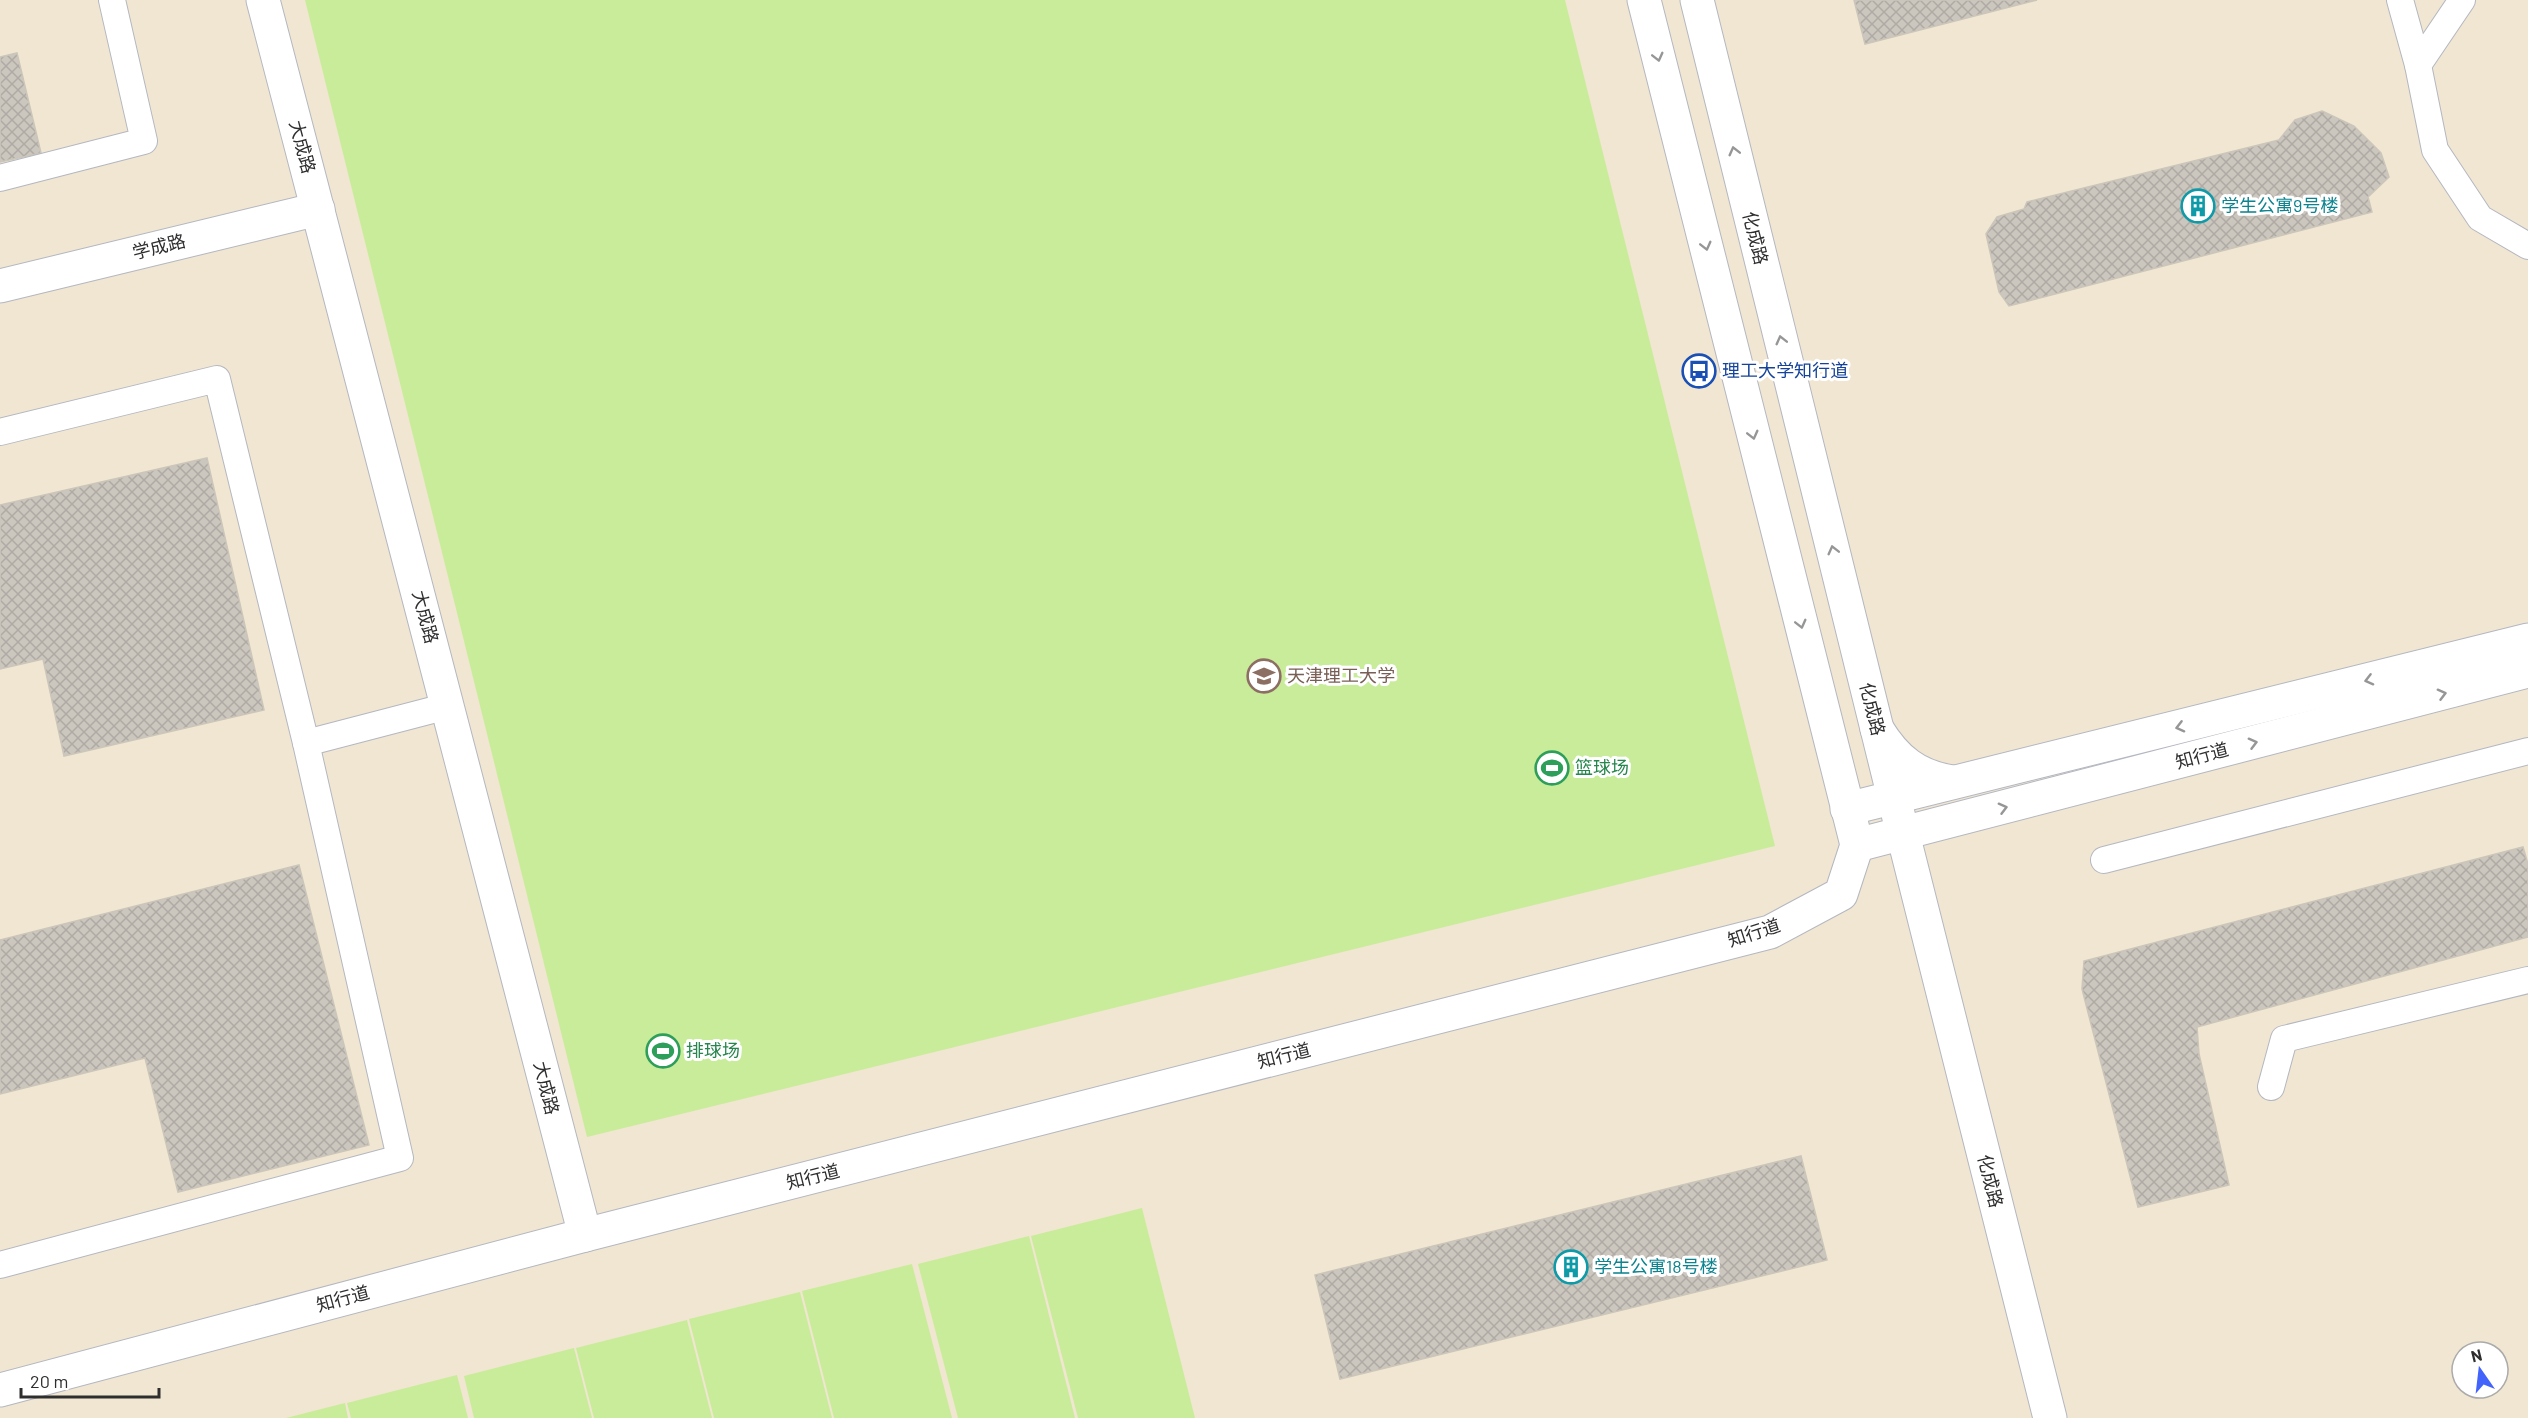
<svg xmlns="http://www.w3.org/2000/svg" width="2528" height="1418" font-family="Barlow,'Noto Sans SC',sans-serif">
  <defs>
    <pattern id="building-cross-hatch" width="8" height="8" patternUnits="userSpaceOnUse" patternTransform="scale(1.5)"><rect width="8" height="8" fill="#cbc7bf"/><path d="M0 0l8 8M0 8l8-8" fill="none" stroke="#afaba4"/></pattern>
  </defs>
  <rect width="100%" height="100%" fill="#efe9e1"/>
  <path fill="#f0e6d1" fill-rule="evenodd" d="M0,0H2528V1418H0ZM2462,1352H2498V1388H2462Z"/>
  <g fill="#c9ec9a">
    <path d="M305,0H1565L1775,846L587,1137Z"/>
    <path d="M1142,1208L1195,1418H1078L1031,1236Z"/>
    <path d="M1029,1236L1075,1418H958L918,1264Z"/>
    <path d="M912,1264L952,1418H834L802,1291Z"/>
    <path d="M800,1292L832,1418H714L689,1319Z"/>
    <path d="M687,1320L712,1418H594L576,1348Z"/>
    <path d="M574,1348L592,1418H474L464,1376Z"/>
    <path d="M457,1375L468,1418H351L347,1403Z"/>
    <path d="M345,1403L348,1418H286Z"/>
  </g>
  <g fill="url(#building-cross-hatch)" stroke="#cbc5ba" stroke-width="1.5">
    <path d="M1854,0H2037L1865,44Z"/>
    <path d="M17,53L41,153L0,162V57Z"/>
    <path d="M2322,111L2354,126L2381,153L2389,177L2368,197L2372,212L2009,306L1999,292L1986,234L1997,217L2024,209L2027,202L2279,140L2295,120Z"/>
    <path d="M207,458L264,710L64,756L43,659L0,669V505Z"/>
    <path d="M2523,847L2528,864V937L2197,1027L2199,1054L2229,1185L2138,1207L2082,989L2084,961Z"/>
    <path d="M299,865L369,1145L178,1192L145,1058L0,1094V940Z"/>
    <path d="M1801,1156L1827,1260L1340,1379L1315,1275Z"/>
  </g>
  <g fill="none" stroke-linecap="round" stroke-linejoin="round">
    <g stroke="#b4b7c1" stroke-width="28">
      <g id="service">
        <path d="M2400,0L2418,65L2435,150L2480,218L2528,246"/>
        <path d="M2418,65L2462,0"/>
        <path d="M0,178L144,141L112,0"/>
        <path d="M0,432L217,379L306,743L448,706"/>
        <path d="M2104,860L2528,751"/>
        <path d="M2271,1087L2284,1039L2528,980"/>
        <path d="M0,1265L400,1158L306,743"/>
      </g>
    </g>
    <g stroke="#b4b7c1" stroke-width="35">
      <g id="minor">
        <path d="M263,0L585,1235"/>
        <path d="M0,286L318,209"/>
        <path d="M1877,729C1896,760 1917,777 1953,782"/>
        <path d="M1847,809L2528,640"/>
        <path d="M1903,834L2050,1418"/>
        <path d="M1857,845L2528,671"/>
      </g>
    </g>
    <g stroke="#b4b7c1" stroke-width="35">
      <g id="tertiary">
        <path d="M1697,0L1903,834"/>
        <path d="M0,1390L585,1235L1770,932L1841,894L1857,845L1644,0"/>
      </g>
    </g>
    <use href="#service" stroke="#fff" stroke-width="26"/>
    <use href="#minor" stroke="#fff" stroke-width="33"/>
    <use href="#tertiary" stroke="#fff" stroke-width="33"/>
  </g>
  <defs><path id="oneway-chevron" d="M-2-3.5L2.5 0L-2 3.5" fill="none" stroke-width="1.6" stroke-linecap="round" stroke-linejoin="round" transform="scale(1.5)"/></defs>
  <g stroke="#969696">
    <use href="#oneway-chevron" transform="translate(1658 57) rotate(76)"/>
    <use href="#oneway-chevron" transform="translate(1734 151) rotate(-104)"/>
    <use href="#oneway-chevron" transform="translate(1706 246) rotate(76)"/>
    <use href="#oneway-chevron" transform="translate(1781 340) rotate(-104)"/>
    <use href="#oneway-chevron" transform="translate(1753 435) rotate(76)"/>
    <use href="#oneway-chevron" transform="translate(1833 550) rotate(-104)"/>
    <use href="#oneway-chevron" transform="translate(1801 624) rotate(76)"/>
    <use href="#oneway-chevron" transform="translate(2369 680) rotate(166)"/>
    <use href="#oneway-chevron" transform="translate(2442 694) rotate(-15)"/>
    <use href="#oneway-chevron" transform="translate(2180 727) rotate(166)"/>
    <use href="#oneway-chevron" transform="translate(2253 743) rotate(-15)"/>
    <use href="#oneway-chevron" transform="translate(2003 808) rotate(-15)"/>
  </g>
  <defs>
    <g id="building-ring" transform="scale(1.725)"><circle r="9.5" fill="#fff" stroke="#0f9aa8" stroke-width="1.5"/><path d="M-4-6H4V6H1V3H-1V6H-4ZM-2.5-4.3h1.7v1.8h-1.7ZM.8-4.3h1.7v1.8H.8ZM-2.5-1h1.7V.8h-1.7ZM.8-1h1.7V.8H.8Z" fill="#0f9aa8"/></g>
    <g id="bus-ring" transform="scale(1.725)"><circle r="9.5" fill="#fff" stroke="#1a4fb4" stroke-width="1.5"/><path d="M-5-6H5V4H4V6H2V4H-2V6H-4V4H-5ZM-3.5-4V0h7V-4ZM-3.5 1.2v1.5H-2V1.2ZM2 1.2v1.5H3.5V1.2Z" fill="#1a4fb4"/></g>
    <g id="university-ring" transform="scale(1.725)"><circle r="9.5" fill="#fff" stroke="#8d6e63" stroke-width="1.5"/><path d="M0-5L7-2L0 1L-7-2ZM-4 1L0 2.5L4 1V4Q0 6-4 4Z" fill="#8d6e63"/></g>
    <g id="stadium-ring" transform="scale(1.725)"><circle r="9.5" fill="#fff" stroke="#2e9e5b" stroke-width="1.5"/><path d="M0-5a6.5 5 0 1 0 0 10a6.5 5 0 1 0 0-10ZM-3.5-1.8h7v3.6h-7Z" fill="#2e9e5b"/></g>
  </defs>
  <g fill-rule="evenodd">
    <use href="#building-ring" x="2198" y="206"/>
    <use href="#bus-ring" x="1699" y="371"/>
    <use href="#university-ring" x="1264" y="676"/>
    <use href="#stadium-ring" x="1552" y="768"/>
    <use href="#stadium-ring" x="663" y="1051"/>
    <use href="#building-ring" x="1571" y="1267"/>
  </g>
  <g text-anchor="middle" stroke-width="6" stroke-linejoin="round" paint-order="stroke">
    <g font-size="18" fill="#2e2e2e" stroke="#fff">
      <text transform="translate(302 147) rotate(75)" y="6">大成路</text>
      <text transform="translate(1755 238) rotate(76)" y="6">化成路</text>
      <text transform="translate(159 247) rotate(-14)" y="6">学成路</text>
      <text transform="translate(425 617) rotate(75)" y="6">大成路</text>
      <text transform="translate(1872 709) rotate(76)" y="6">化成路</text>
      <text transform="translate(2202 756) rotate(-15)" y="6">知行道</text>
      <text transform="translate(1754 933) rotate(-18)" y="6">知行道</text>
      <text transform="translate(1284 1056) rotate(-14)" y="6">知行道</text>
      <text transform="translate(546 1088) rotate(76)" y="6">大成路</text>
      <text transform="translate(813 1177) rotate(-14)" y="6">知行道</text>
      <text transform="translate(1990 1181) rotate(76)" y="6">化成路</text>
      <text transform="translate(343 1299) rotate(-15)" y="6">知行道</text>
    </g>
    <g font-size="18" fill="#0d838f" stroke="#fff" text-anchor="start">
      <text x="2221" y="212">学生公寓9号楼</text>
      <text x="1594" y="1273">学生公寓18号楼</text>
    </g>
    <g font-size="18" fill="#164399" stroke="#fff" text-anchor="start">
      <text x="1722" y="377">理工大学知行道</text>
    </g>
    <g font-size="18" fill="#785e54" stroke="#fff" text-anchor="start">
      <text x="1287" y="682">天津理工大学</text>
    </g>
    <g font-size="18" fill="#27864d" stroke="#fff" text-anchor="start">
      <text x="1575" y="774">篮球场</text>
      <text x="686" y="1057">排球场</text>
    </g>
  </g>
  <g transform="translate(2480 1370) rotate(346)"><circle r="28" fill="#ffffff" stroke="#ababab" stroke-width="1.5"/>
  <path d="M0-4.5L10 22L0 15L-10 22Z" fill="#4264fb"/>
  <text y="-9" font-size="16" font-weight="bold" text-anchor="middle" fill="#2e2e2e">N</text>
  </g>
  <path d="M21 1388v9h138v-9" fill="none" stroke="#2e2e2e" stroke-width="3"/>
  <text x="30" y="1388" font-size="18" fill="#2e2e2e" stroke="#ffffff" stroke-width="4.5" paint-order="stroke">20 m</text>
</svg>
